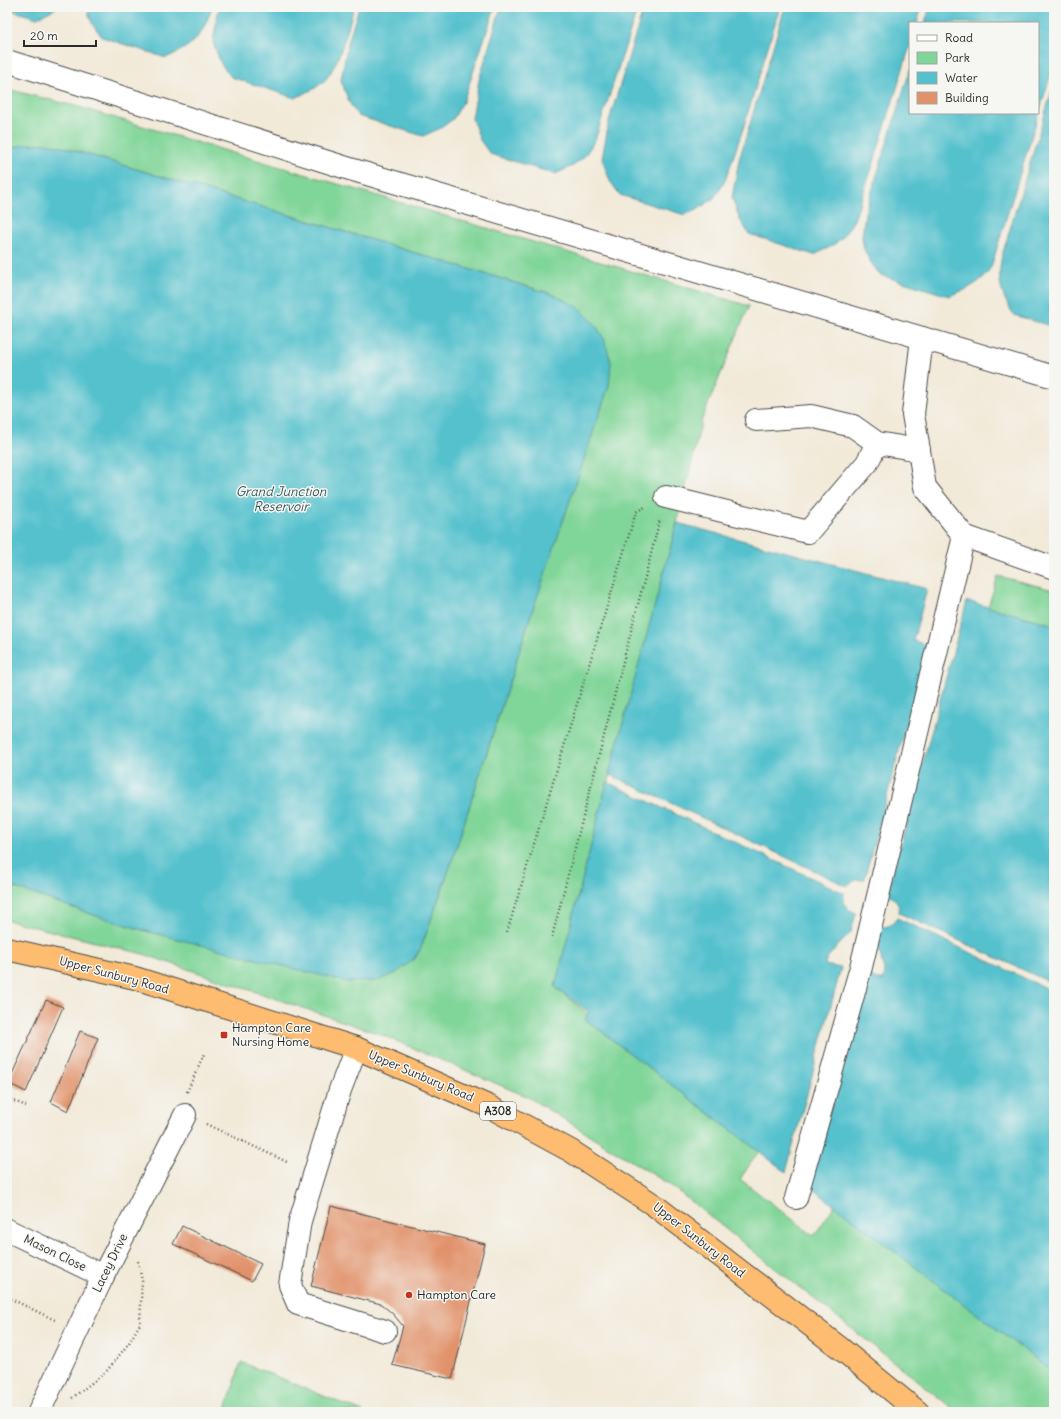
<svg xmlns="http://www.w3.org/2000/svg" width="1061" height="1419" font-family="Delius,sans-serif">
  <rect width="100%" height="100%" fill="#f6f6f2"/>
  <filter id="ink" filterUnits="userSpaceOnUse"><feTurbulence type="fractalNoise" baseFrequency=".025" numOctaves="2"/><feDisplacementMap in="SourceGraphic" scale="8" xChannelSelector="R" yChannelSelector="G"/><feConvolveMatrix kernelMatrix="1 2 1 2 8 2 1 2 1" color-interpolation-filters="sRGB"/></filter>
  <filter id="wash" filterUnits="userSpaceOnUse"><feTurbulence type="fractalNoise" baseFrequency=".012" numOctaves="4" result="noise"/><feDisplacementMap in="SourceGraphic" scale="16" xChannelSelector="R" yChannelSelector="G"/><feGaussianBlur stdDeviation="0.9" result="paint"/><feColorMatrix in="noise" values="0 0 0 0 0 0 0 0 0 0 0 0 0 0 0 0 0 1.4 0 .05"/><feComposite in="paint" operator="in"/></filter>
  <g filter="url(#wash)">
    <rect width="100%" height="100%" fill="#f2ead9"/>
    <g fill="#80d598" stroke="#568062">
      <path d="M7,89L75,106L749,306L702,419L677,523L555,987L588,1014L585,1019L759,1151L740,1179L814,1236L835,1205L1054,1373V1412H957L670,1185L528,1097L380,1034L143,954L7,920V885L94,915L146,931L414,960L421,948L450,867L527,627L552,294L66,148C43,142 31,142 7,150Z"/>
      <path d="M998,576L1054,590V625L988,607Z"/>
      <path d="M241,1362L363,1412H225Z"/>
    </g>
    <g fill="#54c1cd" stroke="#40767c">
      <path d="M7,7H58L37,18L7,9Z"/>
      <path d="M86,7H212C202,37 194,45 166,58L102,37L92,23Z"/>
      <path d="M219,7H354C348,28 339,66 324,81C316,89 305,93 295,98L231,77L221,64L213,42Z"/>
      <path d="M359,7H495L463,102L453,119L441,128L423,136L358,116L349,102L341,80L348,42Z"/>
      <path d="M501,7H638L595,140L584,157L573,166L555,174L490,154L480,140L472,118L479,80Z"/>
      <path d="M644,7H780L744,126L725,181L714,198L703,206L685,215L620,195L610,181L602,159L609,121Z"/>
      <path d="M785,7H922L917,23H910V46L873,165L854,220L843,237L832,246L814,255L749,234L740,220L732,198L739,160Z"/>
      <path d="M930,7H1054V64L992,264L987,274L978,282L967,289L949,296L880,275L870,261L864,249L862,238L865,213L910,70V113H1038V23H925Z"/>
      <path d="M1054,84V327L1014,315C1000,293 997,281 1002,255Z"/>
      <path d="M46,143L66,148L552,294L578,307L595,324L604,339L611,362L609,386L527,627L450,867L421,948L414,959L396,973L376,981L347,982L146,931L94,915L7,885V150L22,145Z"/>
      <path d="M677,523L927,589L913,641L928,645L864,880C856,879 852,881 847,886L609,774Z"/>
      <path d="M967,601L1054,625V984L899,913C901,903 895,899 887,894Z"/>
      <path d="M607,782L844,893C843,905 845,908 856,913L851,932L827,958L825,965L841,968L786,1172L585,1019L589,1012L555,987Z"/>
      <path d="M897,918L1054,992V1373L809,1186L867,975L883,981L885,974L877,942L881,926L886,927L895,921Z"/>
    </g>
    <g id="blocks">
      <g fill="#e1926a">
        <path d="M46,1000L63,1007L26,1092L8,1083Z"/>
        <path d="M80,1031L98,1038L68,1111L51,1102Z"/>
        <path d="M331,1206L485,1244L452,1379L392,1365L403,1326L393,1314L381,1304L311,1286Z"/>
        <path d="M182,1226L261,1264L252,1281L173,1244Z"/>
      </g>
    </g>
  </g>
  <g filter="url(#ink)">
    <use href="#blocks" fill-opacity="0" stroke="#494845" stroke-width="1"/>
    <g fill="none" stroke-linecap="round" stroke-linejoin="round">
      <g stroke="#494845" stroke-width="24">
        <g id="minor">
          <path d="M7,61L350,169L1054,377"/>
          <path d="M922,338L913,414L925,487L964,536L1054,568"/>
          <path d="M756,420L811,416L853,426L877,443L919,450"/>
          <path d="M666,497L808,532L867,463L877,443"/>
          <path d="M356,1048L340,1090L300,1221L290,1285L298,1304L385,1331"/>
          <path d="M796,1198L861,967L964,536"/>
          <path d="M7,1230L103,1276"/>
          <path d="M39,1412L103,1276L185,1115"/>
        </g>
      </g>
      <g stroke="#494845" stroke-width="24">
        <path id="highway" d="M7,949L135,978L356,1048L488,1106L571,1151L654,1205L840,1348L918,1412"/>
      </g>
      <g stroke="#494845" stroke-width="2.5" stroke-dasharray="1 3" stroke-linecap="butt">
        <path d="M507,932L636,512L645,507"/>
        <path d="M552,937L660,519"/>
        <path d="M187,1092L204,1054"/>
        <path d="M7,1098L26,1106"/>
        <path d="M206,1124L287,1162"/>
        <path d="M7,1297L57,1321"/>
        <path d="M72,1398L106,1372L129,1343L140,1324L142,1281L138,1261"/>
      </g>
      <use href="#minor" stroke="#fff" stroke-width="22"/>
      <use href="#highway" stroke="#fdbc70" stroke-width="22"/>
    </g>
  </g>
  <g fill="#c8321e" stroke="#f6f6f2" stroke-width="1.5">
    <rect x="220" y="1031" width="8" height="8" rx="2"/>
    <circle cx="409" cy="1295" r="4"/>
  </g>
  <g text-anchor="middle" stroke-width="3" stroke-linejoin="round" paint-order="stroke">
    <rect fill="#f6f6f2" stroke="#686867" stroke-width="1" x="480" y="1102" width="36" height="18" rx="3"/>
    <g font-size="11" font-weight="bold" fill="#2b2b2b">
      <text x="498" y="1115">A308</text>
    </g>
    <g font-size="12" fill="#2b2b2b" stroke="#f6f6f2">
      <text transform="translate(114 975) rotate(15)" y="4">Upper Sunbury Road</text>
      <text transform="translate(421 1076) rotate(23)" y="4">Upper Sunbury Road</text>
      <text transform="translate(699 1240) rotate(38)" y="4">Upper Sunbury Road</text>
      <text transform="translate(55 1253) rotate(26)" y="4">Mason Close</text>
      <text transform="translate(110 1263) rotate(-64)" y="4">Lacey Drive</text>
    </g>
    <g font-size="12" fill="#2b2b2b" stroke="#f6f6f2" text-anchor="start">
      <text x="232" y="1032">Hampton Care<tspan x="232" dy="14">Nursing Home</tspan></text>
      <text x="417" y="1299">Hampton Care</text>
    </g>
    <g font-size="13" font-style="italic" fill="#37585c" stroke="#f6f6f2">
      <text x="281" y="496">Grand Junction<tspan x="281" dy="15">Reservoir</tspan></text>
    </g>
  </g>
  <rect width="1061" height="1419" fill="none" stroke="#f6f6f2" stroke-width="24"/>
  <rect x="909" y="22" width="130" height="92" fill="#f6f6f2" stroke="#a5a5a2"/>
  <rect x="917" y="35" width="20" height="6" fill="#ffffff" stroke="#a5a5a2"/>
  <text x="945" y="42" font-size="12" fill="#2b2b2b">Road</text>
  <rect x="917" y="52" width="20" height="12" fill="#80d598" stroke="#a5a5a2"/>
  <text x="945" y="62" font-size="12" fill="#2b2b2b">Park</text>
  <rect x="917" y="72" width="20" height="12" fill="#54c1cd" stroke="#a5a5a2"/>
  <text x="945" y="82" font-size="12" fill="#2b2b2b">Water</text>
  <rect x="917" y="92" width="20" height="12" fill="#e1926a" stroke="#a5a5a2"/>
  <text x="945" y="102" font-size="12" fill="#2b2b2b">Building</text>
  <path d="M24 40v6h72v-6" fill="none" stroke="#2b2b2b" stroke-width="2"/>
  <text x="30" y="40" font-size="12" fill="#2b2b2b" stroke="#f6f6f2" stroke-width="3" paint-order="stroke">20 m</text>
</svg>
